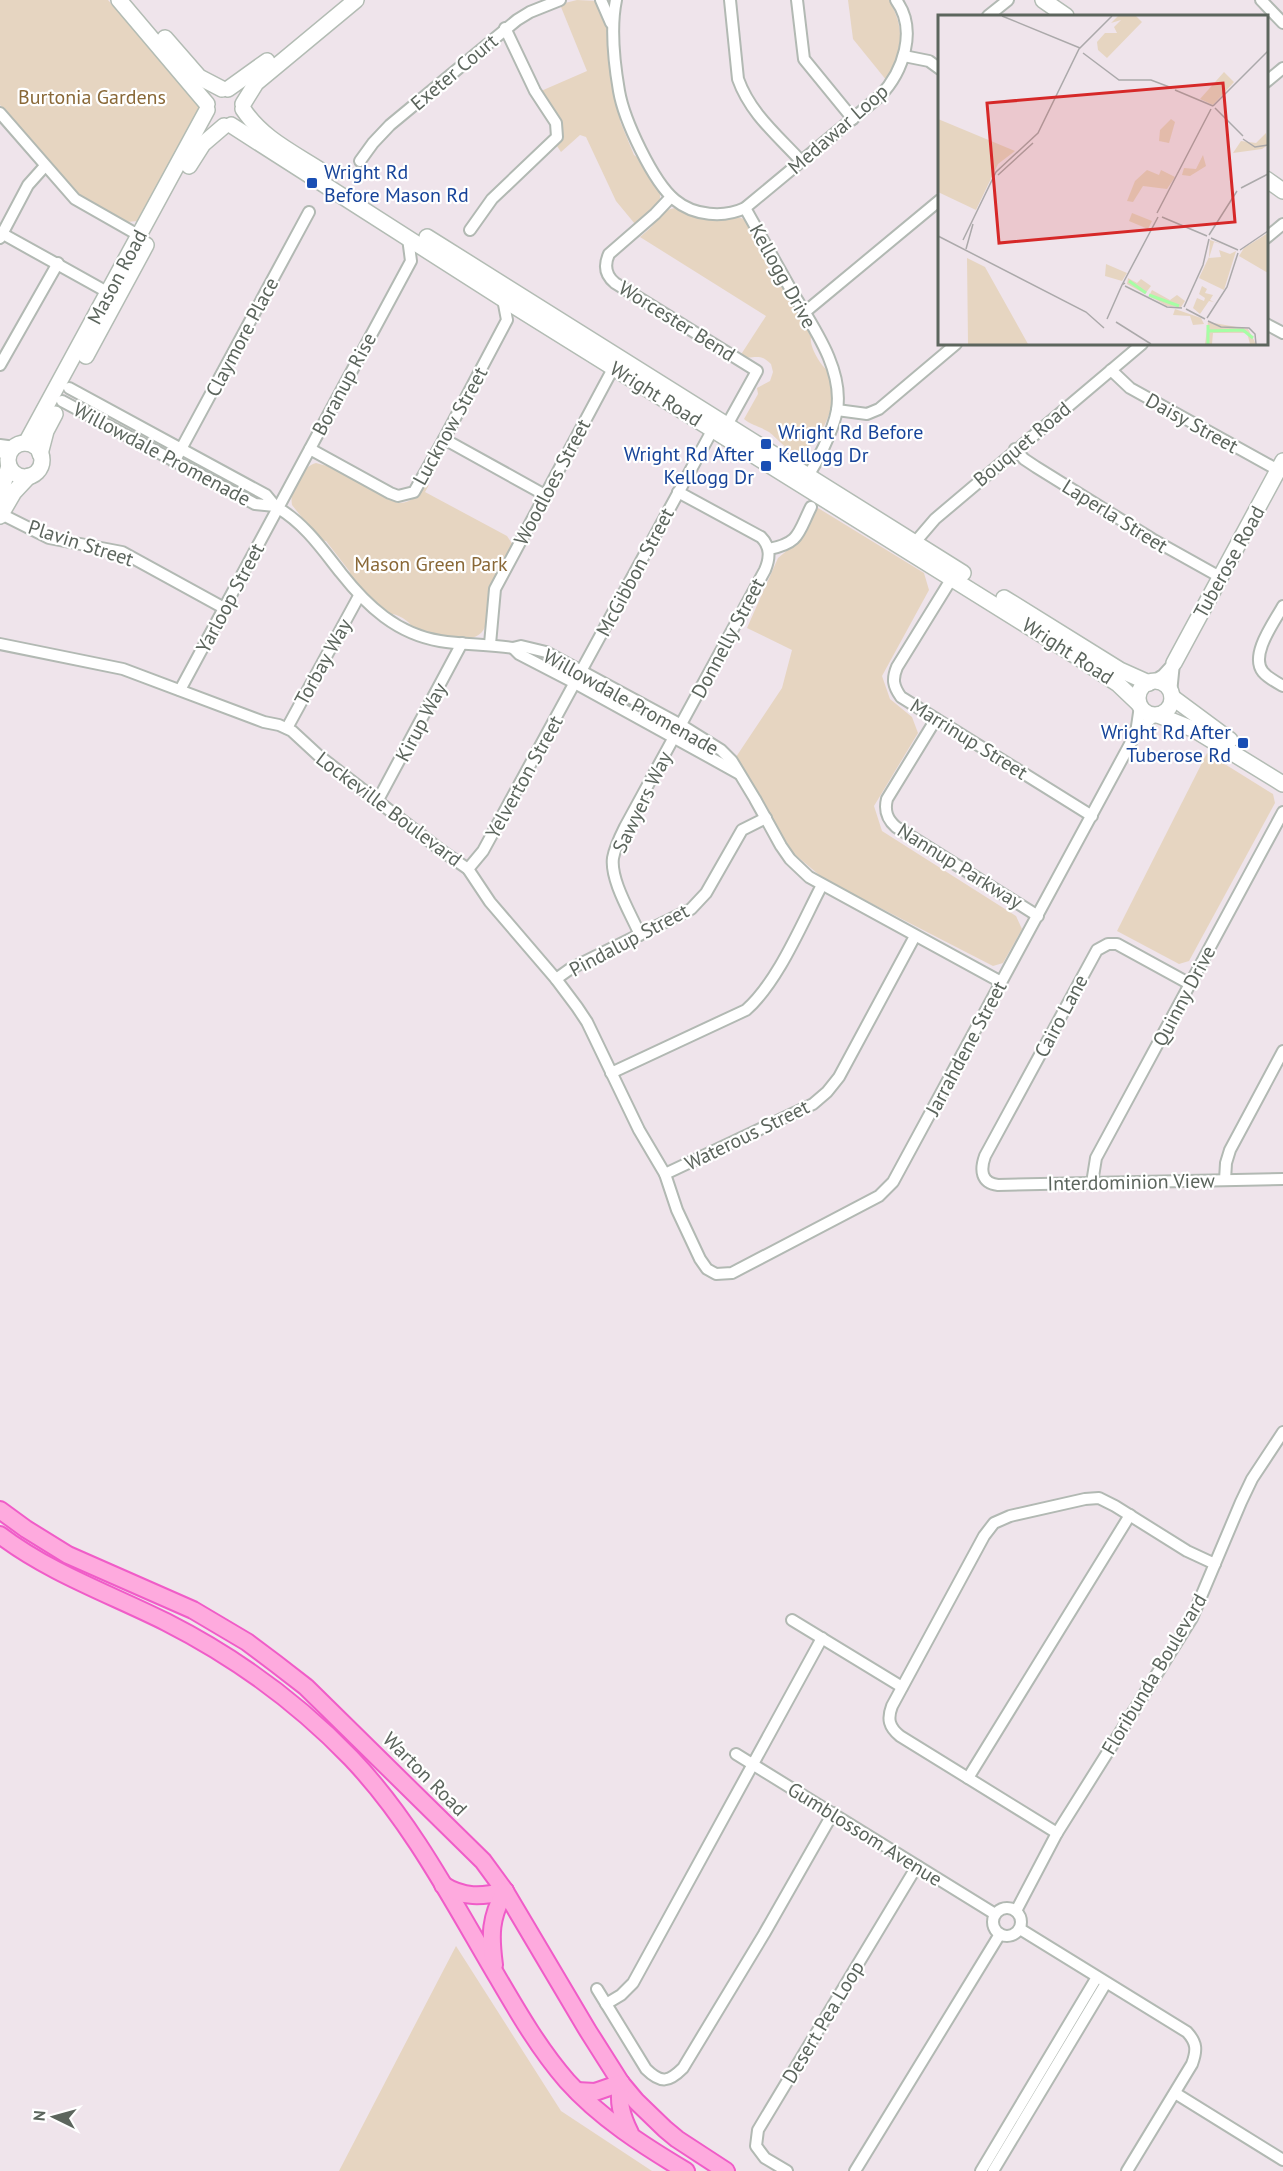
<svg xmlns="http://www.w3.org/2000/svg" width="1283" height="2171" font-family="'PT Sans',sans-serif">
  <rect width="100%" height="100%" fill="#efe4eb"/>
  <g fill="#e6d5c1">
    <path d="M0,0H108L198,104L199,109L139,221L126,222L76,194L0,105Z"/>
    <path d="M577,0L597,1L607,24L614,88L621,115L620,121L634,155L641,160L660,191V199L657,205L635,224L616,201L586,137L580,135L561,152L557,146C569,123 553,110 541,91L587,71L561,7V4Z"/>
    <path d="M848,0H889C906,30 902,52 887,81L853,39Z"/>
    <path d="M675,208L723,218L737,217L744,219L751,228L759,242L758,248L776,282L782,284L811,337C809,346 820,365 828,371C830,381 833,392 832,403C831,415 814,452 800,452C787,452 778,439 769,432C761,427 751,425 744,419L758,394L757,388L770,381L773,372L771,364C758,351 753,361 740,356L766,316L640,237C644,233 649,230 652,226C659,218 662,210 675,208Z"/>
    <path d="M316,463L327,466L398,503C417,503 416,490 429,485L425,492L507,536L513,545C504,561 493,577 489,595C486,605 489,618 485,627C476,650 429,634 413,628C409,620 395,612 387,614L379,609L349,577L350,572L326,541L320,540L292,505C289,490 301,467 316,463Z"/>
    <path d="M818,508L924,573L929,590L882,676L890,699L912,717L918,733L874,806L882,831L1016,916L1022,929L1003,963L993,966L824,879L793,853L736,757L782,688L792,650L747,628L778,558L802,538Z"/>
    <path d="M1207,753L1273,794L1275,803L1189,961L1179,964L1117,931Z"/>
    <path d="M456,1946L561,2111L652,2171H339Z"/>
  </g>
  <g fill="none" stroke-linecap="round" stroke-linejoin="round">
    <g stroke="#b2b9b3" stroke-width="14">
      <g id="street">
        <path d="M601,0L611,23"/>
        <path d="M616,0C610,29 614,62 619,91C624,120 653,182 675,200C694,216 724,218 745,208L880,96C903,72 918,30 896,0"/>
        <path d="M730,0L738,79C750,113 777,135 801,161"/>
        <path d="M797,0L804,59L853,119"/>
        <path d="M1261,0L1283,23"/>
        <path d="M988,16L1008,0"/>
        <path d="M904,56L929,61L940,69"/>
        <path d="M1266,82L1283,68"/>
        <path d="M0,113L75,199L140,236"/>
        <path d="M360,161L373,143L390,125L517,20L530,12L560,0"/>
        <path d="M671,197L655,214L609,254C604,265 605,275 615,283L757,371L727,425"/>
        <path d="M745,208C760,235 775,261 790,288C810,323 844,367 837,410C833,432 817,462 805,481"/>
        <path d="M470,230L492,199L557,137L556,123L535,91L505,28"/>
        <path d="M3,234L109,293"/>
        <path d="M0,238L28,185L45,166"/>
        <path d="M408,238L411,261L278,508C305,524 322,549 341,573C367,606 397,634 440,641C464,645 489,644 513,648L521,646L546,652L681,725L721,750L732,761L755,799L781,846L790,859L809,877L1001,982"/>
        <path d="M1266,238L1283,224"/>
        <path d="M805,312L940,200"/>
        <path d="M1266,324L1283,333"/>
        <path d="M0,365L58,263"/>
        <path d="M1111,370L1130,388L1278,470"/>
        <path d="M69,388L266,495L275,506"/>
        <path d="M62,401L255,504L275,506"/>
        <path d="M837,410L867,414L879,409L956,344"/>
        <path d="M444,439L545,495"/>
        <path d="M0,445L15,447"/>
        <path d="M310,449L390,493L398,496L414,492L444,439L507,320L503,299"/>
        <path d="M1015,449L1024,459L1036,467L1152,539L1220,577"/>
        <path d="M0,450L8,458"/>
        <path d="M174,462L309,212"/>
        <path d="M1,514L49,538L122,552L224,608"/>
        <path d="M911,547L935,519L1142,344"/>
        <path d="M769,549C800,543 798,533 811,507"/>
        <path d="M952,578L897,667C892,679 893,686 901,697L1092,816"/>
        <path d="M1283,606C1275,621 1249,655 1263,672C1268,678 1276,682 1283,686"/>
        <path d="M0,644L123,669L264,722L279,725L292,731L318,755L442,851L468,869L490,902L556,979L577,1007L587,1022L639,1130L665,1174L677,1210L700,1259L707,1269L716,1274L732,1273L879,1196L893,1182L1136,733L1155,715"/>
        <path d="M490,644L495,589L616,363"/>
        <path d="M513,648L519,654L575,683L738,773"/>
        <path d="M1152,682L1163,675L1174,663"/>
        <path d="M180,690L278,508L275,506"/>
        <path d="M1171,693L1174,663"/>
        <path d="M936,719L887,799C884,811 887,819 896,827L1038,916"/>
        <path d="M287,728L359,596"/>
        <path d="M1136,733L1140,706"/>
        <path d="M378,800L462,643"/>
        <path d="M468,869L483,851L713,429"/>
        <path d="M640,935C631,914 610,880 613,858C615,847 620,837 625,827L765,570C770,558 771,547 761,537L678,492"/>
        <path d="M556,979L570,969L691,909L706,893L742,830L766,818"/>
        <path d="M1190,984L1117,944H1108L1097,950L985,1156C980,1170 981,1183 998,1185L1283,1179"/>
        <path d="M611,1073L746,1010C778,982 802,923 822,885"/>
        <path d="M665,1174L813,1104L827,1092L839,1077L915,936"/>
        <path d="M1225,1180L1226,1163L1230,1150L1283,1051"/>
        <path d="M1092,1183L1096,1158L1283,812"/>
        <path d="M792,1620L902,1687"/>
        <path d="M736,1754L995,1914"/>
        <path d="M968,1778L1130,1515"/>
        <path d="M1057,1833L900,1736C889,1727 887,1719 892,1706L984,1536L994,1523L1010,1516L1085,1499L1099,1498L1115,1506L1187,1551L1215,1564"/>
        <circle cx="1007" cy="1922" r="14"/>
        <path d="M1016,1911L1057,1833L1192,1618L1241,1502L1252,1479L1283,1432"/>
        <path d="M1020,1929L1187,2032C1197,2043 1197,2050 1192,2064L1127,2171"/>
        <path d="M597,1989L646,2069C661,2084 669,2082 683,2068L764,1934L833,1813"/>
        <path d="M606,2004L621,1995L633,1983L822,1638"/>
        <path d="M1175,2093L1283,2160"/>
        <path d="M787,2171L765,2158L756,2146L758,2130L917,1866"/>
        <path d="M855,2171L1000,1934"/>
        <path d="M981,2171L1097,1977"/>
        <path d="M993,2171L1106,1983"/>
      </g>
    </g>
    <g stroke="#b3bcb4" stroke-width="18">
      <g id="secondary">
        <path d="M119,0L207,104"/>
        <path d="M1043,0L1066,16"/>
        <path d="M165,38L199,77L222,89"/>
        <path d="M228,89L267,61"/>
        <path d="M243,104L256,83L356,0"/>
        <path d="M243,109C262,138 292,152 320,170"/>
        <path d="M231,125L503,299L1076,656L1118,684L1139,704"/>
        <path d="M189,166L203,144L224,126"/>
        <path d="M1266,179L1283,191"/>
        <path d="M427,237L963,573"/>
        <path d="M86,356L146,245"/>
        <path d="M26,443L207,110"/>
        <circle cx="25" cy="460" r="17"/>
        <path d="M40,454L46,431L55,414"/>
        <path d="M0,494L9,466"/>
        <path d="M0,516L14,492L29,476"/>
        <path d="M1004,598L1120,670L1149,683"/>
        <path d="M1174,663L1283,461"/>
        <circle cx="1155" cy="698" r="17"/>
        <path d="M1172,697L1230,740"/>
        <path d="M1158,715L1195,730L1283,784"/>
      </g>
    </g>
    <g stroke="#f05cc8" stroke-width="20">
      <g id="primary">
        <path d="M0,1510L26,1529L68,1555L193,1610L247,1642L275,1663L306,1687L483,1861L505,1891L588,2031L621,2083L636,2101L665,2129L677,2139L726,2171"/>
        <path d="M0,1535C50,1573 110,1594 166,1622C235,1657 297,1702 351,1758C412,1822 453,1902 498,1978C519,2014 540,2050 567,2081C600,2118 644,2146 686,2171"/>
        <path d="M443,1885C463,1898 482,1897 505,1891"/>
        <path d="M494,1965C490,1935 490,1918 505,1891"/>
        <path d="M621,2083C618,2102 621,2115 630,2133"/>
        <path d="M577,2091L595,2092L621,2083"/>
      </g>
    </g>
    <use href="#street" stroke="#fff" stroke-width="10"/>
    <use href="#secondary" stroke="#fff" stroke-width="15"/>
    <use href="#primary" stroke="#feaade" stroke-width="16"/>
  </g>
  <g fill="#1a4fb4" stroke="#fff" stroke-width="2">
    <rect x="306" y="177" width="12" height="12" rx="3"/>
    <rect x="760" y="438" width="12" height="12" rx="3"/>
    <rect x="760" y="460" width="12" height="12" rx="3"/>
    <rect x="1237" y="737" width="12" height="12" rx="3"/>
  </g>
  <g text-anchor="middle" stroke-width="4.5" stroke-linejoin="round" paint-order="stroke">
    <g font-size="20" fill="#5c655d" stroke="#fff">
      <text transform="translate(454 72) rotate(-40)" y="7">Exeter Court</text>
      <text transform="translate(838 129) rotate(-41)" y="7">Medawar Loop</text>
      <text transform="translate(783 276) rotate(61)" y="7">Kellogg Drive</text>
      <text transform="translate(117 277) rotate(-62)" y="7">Mason Road</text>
      <text transform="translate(677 321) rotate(32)" y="7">Worcester Bend</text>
      <text transform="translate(242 337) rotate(-62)" y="7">Claymore Place</text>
      <text transform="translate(344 384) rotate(-62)" y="7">Boranup Rise</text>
      <text transform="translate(656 394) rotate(32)" y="7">Wright Road</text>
      <text transform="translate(1192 423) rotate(29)" y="7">Daisy Street</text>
      <text transform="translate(450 426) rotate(-61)" y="7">Lucknow Street</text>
      <text transform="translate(1022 444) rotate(-40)" y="7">Bouquet Road</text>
      <text transform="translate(162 454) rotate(28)" y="7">Willowdale Promenade</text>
      <text transform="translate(552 482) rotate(-62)" y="7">Woodloes Street</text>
      <text transform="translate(1115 516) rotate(32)" y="7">Laperla Street</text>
      <text transform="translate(81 543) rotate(18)" y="7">Plavin Street</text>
      <text transform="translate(1229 562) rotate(-61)" y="7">Tuberose Road</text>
      <text transform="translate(635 572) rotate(-62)" y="7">McGibbon Street</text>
      <text transform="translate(230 598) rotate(-62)" y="7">Yarloop Street</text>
      <text transform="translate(728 638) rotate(-62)" y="7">Donnelly Street</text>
      <text transform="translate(1068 651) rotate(33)" y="7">Wright Road</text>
      <text transform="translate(323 662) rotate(-61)" y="7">Torbay Way</text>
      <text transform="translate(631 702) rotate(29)" y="7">Willowdale Promenade</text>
      <text transform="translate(421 722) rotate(-62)" y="7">Kirup Way</text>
      <text transform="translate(969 739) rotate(32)" y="7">Marrinup Street</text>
      <text transform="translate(524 777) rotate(-61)" y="7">Yelverton Street</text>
      <text transform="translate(642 802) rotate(-64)" y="7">Sawyers Way</text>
      <text transform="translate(389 809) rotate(37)" y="7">Lockeville Boulevard</text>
      <text transform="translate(960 866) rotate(32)" y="7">Nannup Parkway</text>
      <text transform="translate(629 940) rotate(-28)" y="7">Pindalup Street</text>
      <text transform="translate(1184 996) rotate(-62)" y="7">Quinny Drive</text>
      <text transform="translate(1061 1016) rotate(-62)" y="7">Cairo Lane</text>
      <text transform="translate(966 1048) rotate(-62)" y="7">Jarrahdene Street</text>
      <text transform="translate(747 1135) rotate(-26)" y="7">Waterous Street</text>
      <text transform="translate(1131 1182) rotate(-1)" y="7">Interdominion View</text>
      <text transform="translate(1154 1674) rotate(-59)" y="7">Floribunda Boulevard</text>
      <text transform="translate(425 1774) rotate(45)" y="7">Warton Road</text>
      <text transform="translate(865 1834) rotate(32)" y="7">Gumblossom Avenue</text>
      <text transform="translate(823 2022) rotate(-59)" y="7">Desert Pea Loop</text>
    </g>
    <g font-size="20" fill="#896837" stroke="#fff">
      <text x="92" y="104">Burtonia Gardens</text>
      <text x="431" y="571">Mason Green Park</text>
    </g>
    <g font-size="20" fill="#164399" stroke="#fff" text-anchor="start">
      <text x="324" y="179">Wright Rd<tspan x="324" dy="23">Before Mason Rd</tspan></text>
      <text x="778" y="439">Wright Rd Before<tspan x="778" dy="23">Kellogg Dr</tspan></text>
      <text x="754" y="461" text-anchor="end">Wright Rd After<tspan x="754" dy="23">Kellogg Dr</tspan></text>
      <text x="1231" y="739" text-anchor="end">Wright Rd After<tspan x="1231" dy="23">Tuberose Rd</tspan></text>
    </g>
  </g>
  <g transform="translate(938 15)">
    <rect width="330" height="330" fill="#efe4eb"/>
    <path d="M180,1H198L204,7L169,43L160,35L159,27L167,18H179L176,12L183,5L173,8ZM286,57L296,67L275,90L262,84ZM0,104L77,136L60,149L38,195L0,177ZM233,104L237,107L231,128L221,126L222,115ZM328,118L330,130L324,134L295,138L303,126L318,128ZM265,140L268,151L252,161L244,160L246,153L258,154ZM209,155L221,160L223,155L237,162L229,174L205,171L195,187L189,186L197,166ZM194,198L214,206L210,214L191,206ZM330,218V258L301,241L306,233ZM272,225L286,230L276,227L271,243L283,242L281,235L292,239L298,236L286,275L261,263L271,242ZM29,243L47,252L90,329H30ZM168,249L189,258L184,266L167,261ZM190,263L199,268L203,264L213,271L207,279L189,269ZM264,271L269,274L267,278L275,280L272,285L276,287L271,286L262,299L255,293L259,283L266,286L267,283L261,279ZM214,275L232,285L239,280L247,286L243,292L229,291L211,281ZM237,294L263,303L266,309L255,310L252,301L235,300ZM270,307L310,314L318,329H312L309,318H275L274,329H267Z" fill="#e6d5c1"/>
    <path fill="none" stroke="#a6fea5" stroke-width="3" d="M191,266L208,278M211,280L241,291M270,310V329M270,316L305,315L315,323"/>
    <path fill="none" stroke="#aba9aa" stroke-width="1.5" d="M64,1L142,33M145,38L181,65H213L234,73M237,75L275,91M275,91L330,36M277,93L305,121M305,124L317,132L330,130M60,160L95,128M303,173L330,159M219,198L273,94M224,202L269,221M271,220L299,176M0,221L148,297L166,313M273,223L300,235M25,225L58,157L100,118L141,34L174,1M28,234L35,209M302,235L330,216M187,268L184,270L220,202M187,271L229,292L244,293M246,292L265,250L271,224M248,294L267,304M269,303L289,272L300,238M169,304L184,270M270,306L283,312L311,313L317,319L318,329M178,307L213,329"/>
    <path fill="#d62828" fill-opacity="0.15" stroke="#d62828" stroke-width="3" d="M285,68L297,207L61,228L49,88Z"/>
    <rect width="330" height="330" fill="none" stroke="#5c655d" stroke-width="3"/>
  </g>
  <g transform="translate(54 2117) rotate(275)" stroke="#ffffff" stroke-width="4.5" paint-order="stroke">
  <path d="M0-4.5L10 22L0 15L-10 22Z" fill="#5c655d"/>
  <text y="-9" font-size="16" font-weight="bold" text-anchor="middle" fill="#5c655d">N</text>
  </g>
</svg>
